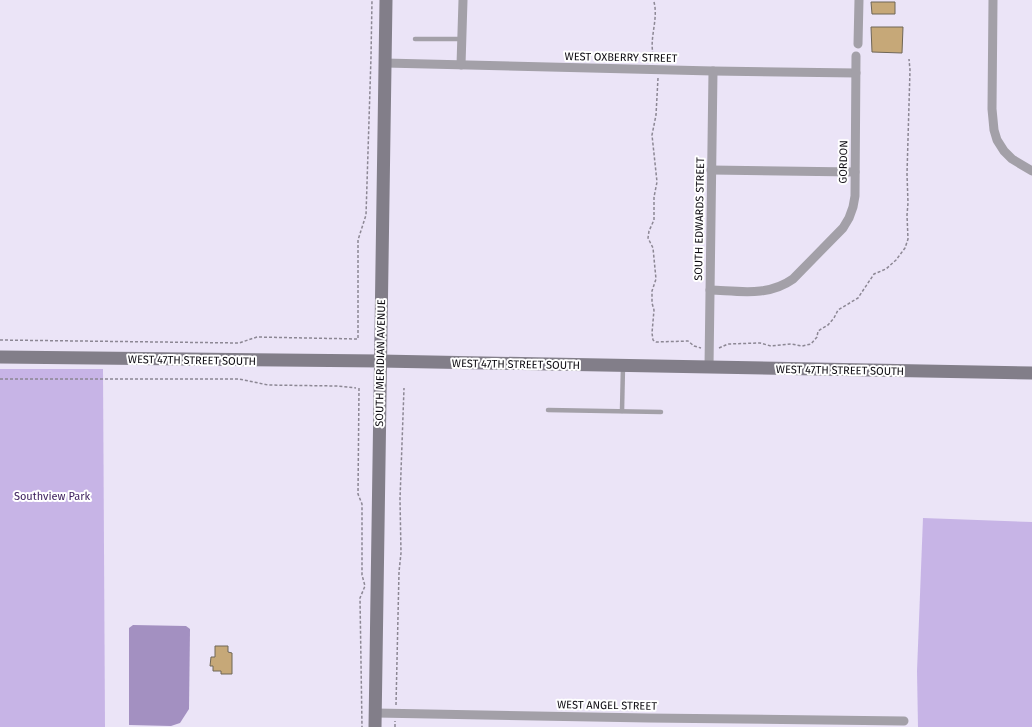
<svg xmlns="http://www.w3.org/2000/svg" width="1032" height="727" font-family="'Fira Sans',sans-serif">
  <rect width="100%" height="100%" fill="#ebe4f7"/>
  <g fill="#c7b4e6">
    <path d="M0,369H103L105,727H0Z"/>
    <path d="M923,518L1032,522V727H918L917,671Z"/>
  </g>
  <path fill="#a390c1" d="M133,625L186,626L190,629L189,709L180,723L171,726L129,725V628Z"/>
  <g fill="#c6a878" stroke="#6f6657">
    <path d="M871,2H895V14H872Z"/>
    <path d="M871,27H903L902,53L872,52Z"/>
    <path d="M215,646H228V652L232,653V674H221V671H213V666H210L211,657H215Z"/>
  </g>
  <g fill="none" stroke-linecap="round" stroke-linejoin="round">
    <g stroke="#8c8794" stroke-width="1.5" stroke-dasharray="3 2" stroke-linecap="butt">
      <path d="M654,2C659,21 647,42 655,60"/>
      <path d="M658,78L656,115L652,135L657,182L654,197V220L649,231L648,238L653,248L656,279L652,291V303L654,310L652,333L653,340L656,342L688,341L694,346L701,348"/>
      <path d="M0,340L239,343L257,337L358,339V240L366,215L371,57L372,0"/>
      <path d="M719,348L728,344L760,343L771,346L791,344L802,346L811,344L817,337L818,331L828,325L834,318L838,310L858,298L874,274L886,269L896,260L905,248L908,239L907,215L908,203L907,174L910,70L909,59"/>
      <path d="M0,379H239L268,385L338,386L356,388"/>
      <path d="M359,388L358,494L362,504V575L365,586L360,598L362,727"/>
      <path d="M396,705L399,572L401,553L400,499L404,388"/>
      <path d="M395,727V721"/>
    </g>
    <g stroke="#a3a0a8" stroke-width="4.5">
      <path d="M415,39H462"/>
      <path d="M548,410L661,412"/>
      <path d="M622,411L623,366"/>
    </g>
    <g stroke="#a3a0a8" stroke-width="9">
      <path d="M993,0L992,109L994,130L997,140L1004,151L1012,159L1032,171"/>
      <path d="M858,44L859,0"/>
      <path d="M385,63L713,71L856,73"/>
      <path d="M461,65L463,0"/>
      <path d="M711,170L855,172"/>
      <path d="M710,290C739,291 768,297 793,279L843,228L849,218L853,207L855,196L856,56"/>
      <path d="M709,367L713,71"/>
      <path d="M376,713L648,718L904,721"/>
    </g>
    <g stroke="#827e89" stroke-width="13">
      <path d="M0,357L380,361L1032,373"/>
      <path d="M375,727L386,0"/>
    </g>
  </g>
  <g text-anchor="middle" stroke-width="4" stroke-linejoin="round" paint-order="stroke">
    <g font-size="11" fill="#0c0a10" stroke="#fff">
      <text transform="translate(621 57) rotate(1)" y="4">WEST OXBERRY STREET</text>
      <text transform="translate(843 162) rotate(-89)" y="4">GORDON</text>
      <text transform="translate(699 219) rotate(-89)" y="4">SOUTH EDWARDS STREET</text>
      <text transform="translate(192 360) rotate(1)" y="4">WEST 47TH STREET SOUTH</text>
      <text transform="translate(380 363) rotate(-89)" y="4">SOUTH MERIDIAN AVENUE</text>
      <text transform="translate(516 364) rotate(1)" y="4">WEST 47TH STREET SOUTH</text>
      <text transform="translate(840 370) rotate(1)" y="4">WEST 47TH STREET SOUTH</text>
      <text transform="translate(607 705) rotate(1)" y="4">WEST ANGEL STREET</text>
    </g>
    <g font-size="11" fill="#3f235f" stroke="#fff">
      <text x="52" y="500">Southview Park</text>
    </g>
  </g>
</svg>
